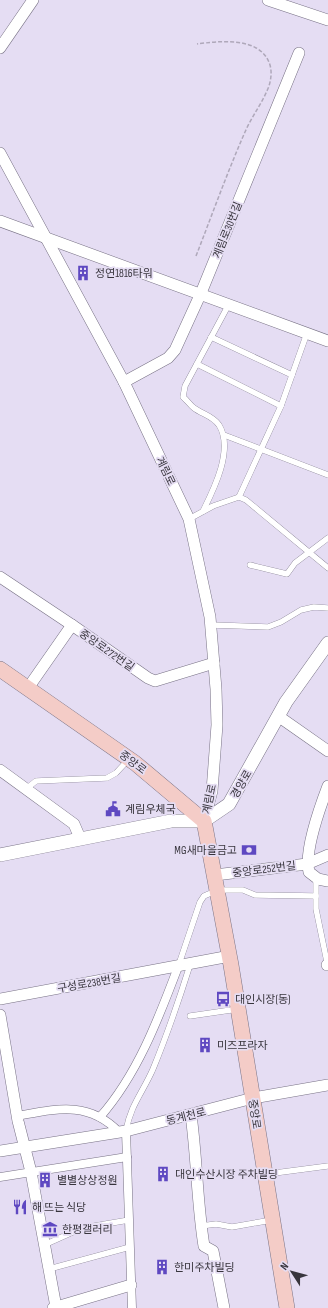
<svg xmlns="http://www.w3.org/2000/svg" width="328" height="1308" font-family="'Sofia Sans Condensed','Noto Sans KR',sans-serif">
  <rect width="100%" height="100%" fill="#e5ddf3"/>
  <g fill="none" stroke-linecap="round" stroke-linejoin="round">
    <g stroke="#787285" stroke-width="6">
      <g id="service">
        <path d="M211,337L292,375"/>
        <path d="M197,364L281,406"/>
        <path d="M224,435L328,475"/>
        <path d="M239,497L281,406L307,333"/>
        <path d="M203,511C214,489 234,449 219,425C213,416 202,414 194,408C190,405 187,400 183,397L185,386L229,304"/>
        <path d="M189,519L213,506L239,497L246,500L328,568"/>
        <path d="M250,565L287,574L295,563L328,538"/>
        <path d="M211,625L268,627L281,622L301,610L314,607L328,608"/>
        <path d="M26,789L36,781L107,778L116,773L129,759"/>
        <path d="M316,877V909L328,967"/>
        <path d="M178,967L200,902L204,896L218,890H243L255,895L316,896"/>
        <path d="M190,1016L238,1009"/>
        <path d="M126,1131C130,1106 143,1092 153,1069C167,1035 179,1000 190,965"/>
        <path d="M267,1174L328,1166"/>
        <path d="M201,1226L216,1224L232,1227L272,1220"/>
        <path d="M44,1245L82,1228L129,1220"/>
        <path d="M49,1269L130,1247"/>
      </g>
    </g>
    <g stroke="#787285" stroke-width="9">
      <g id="pedestrian">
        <path d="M17,1116C56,1109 88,1100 119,1132"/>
        <path d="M100,1117C137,1075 158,1020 178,967"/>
        <path d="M126,1131L132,1308"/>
        <path d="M0,1177L127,1157"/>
      </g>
    </g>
    <g stroke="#787285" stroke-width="12">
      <g id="minor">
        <path d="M268,0L328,20"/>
        <path d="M0,48L33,0"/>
        <path d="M0,153L124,382L189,519L210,617L216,689L217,725L212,791L204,821"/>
        <path d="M0,221L328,341"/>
        <path d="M124,382L168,358L175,350L201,293L299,53"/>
        <path d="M0,577L72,625"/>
        <path d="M28,688L72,625L148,678L155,681L214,663"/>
        <path d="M278,716L328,751"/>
        <path d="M0,770L74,824L80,838"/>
        <path d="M328,786C320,807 304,851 309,872L318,879L328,881"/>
        <path d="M215,875L307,864L328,855"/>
        <path d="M327,965H328"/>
        <path d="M0,999L230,956"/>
        <path d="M0,1015L18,1121L31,1172L56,1307"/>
        <path d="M191,1115C197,1159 197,1203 204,1246L213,1251L224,1308"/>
        <path d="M0,1151L126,1131L253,1098L328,1085"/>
        <path d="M53,1308L131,1285"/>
      </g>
    </g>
    <g stroke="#787285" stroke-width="14">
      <path id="tertiary" d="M0,855L171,821H204L229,804L286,702L328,643"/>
    </g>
    <g stroke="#787285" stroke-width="16">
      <path id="secondary" d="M0,669L135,763L204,821L231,965L287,1308"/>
    </g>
    <path stroke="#afa8ba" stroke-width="1.5" stroke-dasharray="4 2" stroke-linecap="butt" d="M196,256C212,215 227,173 245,132C252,116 263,102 269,86C271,79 272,72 270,65C261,36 220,41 197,44"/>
    <use href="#service" stroke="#fff" stroke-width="5.5"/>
    <use href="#pedestrian" stroke="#fff" stroke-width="8"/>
    <use href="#minor" stroke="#fff" stroke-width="11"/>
    <use href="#tertiary" stroke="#fff" stroke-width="13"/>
    <use href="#secondary" stroke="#f4ccc7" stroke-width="15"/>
  </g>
  <defs>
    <g id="building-bare" transform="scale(1.2)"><path d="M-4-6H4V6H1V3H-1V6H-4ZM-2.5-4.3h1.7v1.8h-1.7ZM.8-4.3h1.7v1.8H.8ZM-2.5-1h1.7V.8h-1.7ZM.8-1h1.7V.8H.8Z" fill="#5e48c1" stroke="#e5ddf3" stroke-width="2.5" paint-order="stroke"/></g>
    <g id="civic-bare" transform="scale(1.2)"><path d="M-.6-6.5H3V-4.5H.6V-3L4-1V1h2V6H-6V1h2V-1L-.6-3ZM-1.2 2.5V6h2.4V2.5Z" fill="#5e48c1" stroke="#e5ddf3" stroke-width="2.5" paint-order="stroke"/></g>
    <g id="bank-bare" transform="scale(1.2)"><path d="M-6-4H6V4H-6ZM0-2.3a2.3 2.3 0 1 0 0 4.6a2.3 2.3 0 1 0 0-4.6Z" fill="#5e48c1" stroke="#e5ddf3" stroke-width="2.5" paint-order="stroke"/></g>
    <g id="bus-bare" transform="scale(1.2)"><path d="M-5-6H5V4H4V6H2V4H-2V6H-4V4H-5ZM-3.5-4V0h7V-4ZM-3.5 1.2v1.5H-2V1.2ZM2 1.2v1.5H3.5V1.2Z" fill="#5e48c1" stroke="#e5ddf3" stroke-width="2.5" paint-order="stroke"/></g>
    <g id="restaurant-bare" transform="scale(1.2)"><path d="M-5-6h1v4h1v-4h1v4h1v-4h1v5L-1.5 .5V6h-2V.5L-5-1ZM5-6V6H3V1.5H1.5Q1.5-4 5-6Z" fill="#5e48c1" stroke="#e5ddf3" stroke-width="2.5" paint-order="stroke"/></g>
    <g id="museum-bare" transform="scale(1.2)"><path d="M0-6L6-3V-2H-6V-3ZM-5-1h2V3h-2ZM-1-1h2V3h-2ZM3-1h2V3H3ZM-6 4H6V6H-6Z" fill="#5e48c1" stroke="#e5ddf3" stroke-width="2.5" paint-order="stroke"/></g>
  </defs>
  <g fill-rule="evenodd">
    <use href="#building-bare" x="83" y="273"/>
    <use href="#civic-bare" x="113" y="809"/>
    <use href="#bank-bare" x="249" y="850"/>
    <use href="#bus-bare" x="223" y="999"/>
    <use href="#building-bare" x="205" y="1045"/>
    <use href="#building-bare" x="163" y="1174"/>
    <use href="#building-bare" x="45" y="1180"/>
    <use href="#restaurant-bare" x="20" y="1207"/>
    <use href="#museum-bare" x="50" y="1229"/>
    <use href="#building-bare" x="162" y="1267"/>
  </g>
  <g text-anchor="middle" stroke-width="3.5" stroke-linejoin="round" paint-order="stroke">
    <g font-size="11" fill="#38353d" stroke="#e5ddf3">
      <text transform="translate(227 230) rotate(-68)" y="4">계림로30번길</text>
      <text transform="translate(166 471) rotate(64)" y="4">계림로</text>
      <text transform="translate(107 650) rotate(35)" y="4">중앙로272번길</text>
      <text transform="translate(133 762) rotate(37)" y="4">중앙로</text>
      <text transform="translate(241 784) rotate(-60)" y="4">경양로</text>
      <text transform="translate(209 799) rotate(-78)" y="4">계림로</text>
      <text transform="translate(264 869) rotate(-7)" y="4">중앙로252번길</text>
      <text transform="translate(89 983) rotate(-10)" y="4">구성로238번길</text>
      <text transform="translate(255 1114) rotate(81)" y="4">중앙로</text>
      <text transform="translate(186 1116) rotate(-14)" y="4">동계천로</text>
    </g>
    <g font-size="11" fill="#38353d" stroke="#e5ddf3" text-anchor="start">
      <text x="95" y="277">정연1816타워</text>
      <text x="125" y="813">계림우체국</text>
      <text x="237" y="854" text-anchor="end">MG새마을금고</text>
      <text x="235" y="1003">대인시장(동)</text>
      <text x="217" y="1049">미즈프라자</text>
      <text x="175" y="1178">대인수산시장 주차빌딩</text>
      <text x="57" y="1184">별별상상정원</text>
      <text x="32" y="1211">해 뜨는 식당</text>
      <text x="62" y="1233">한평갤러리</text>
      <text x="174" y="1271">한미주차빌딩</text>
    </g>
  </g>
  <g transform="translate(292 1272) rotate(306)" stroke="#e5ddf3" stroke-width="3" paint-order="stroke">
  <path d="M0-3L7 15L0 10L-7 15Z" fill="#38353d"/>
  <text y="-6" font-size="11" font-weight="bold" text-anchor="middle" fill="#38353d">N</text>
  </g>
</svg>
